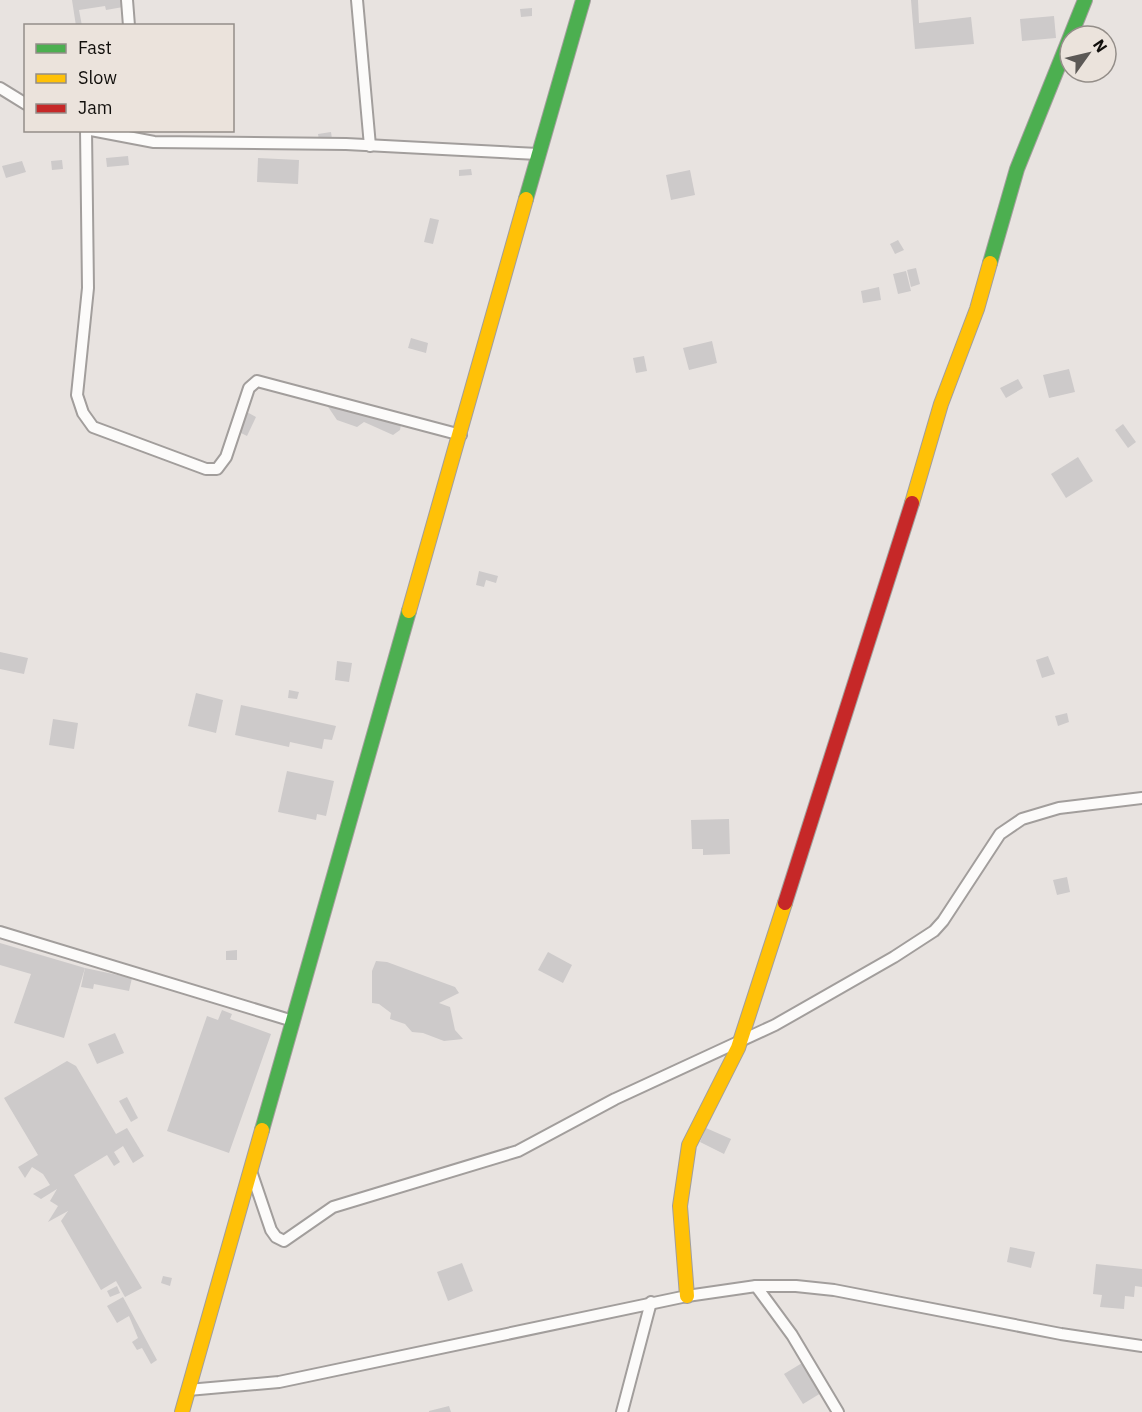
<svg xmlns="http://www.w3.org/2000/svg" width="1142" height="1412" font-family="'IBM Plex Sans',sans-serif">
  <rect width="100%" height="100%" fill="#e8e3e0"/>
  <g fill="#cdcaca">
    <path d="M72,0H121L123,7L106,10L105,6L79,10L82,26H76Z"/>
    <path d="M911,0H918L919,23L971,17L974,44L915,49Z"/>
    <path d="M532,8V16L521,17L520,9Z"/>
    <path d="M1054,16L1056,38L1022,41L1020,19Z"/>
    <path d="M331,132L332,139L319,140L318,134Z"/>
    <path d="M128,156L129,165L107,167L106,158Z"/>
    <path d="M258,158L299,160L298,184L257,182Z"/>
    <path d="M62,160L63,169L52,170L51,161Z"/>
    <path d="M22,161L26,172L6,178L2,166Z"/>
    <path d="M471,169L472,175L459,176V170Z"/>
    <path d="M690,170L695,195L671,200L666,175Z"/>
    <path d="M430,218L439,220L433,244L424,242Z"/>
    <path d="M898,240L904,250L895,254L890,244Z"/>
    <path d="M916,268L920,284L911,287L907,270Z"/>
    <path d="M906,271L911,291L898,294L893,274Z"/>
    <path d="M879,287L881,300L863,303L861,291Z"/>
    <path d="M411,338L428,343L426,353L408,348Z"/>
    <path d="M712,341L717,363L689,370L683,348Z"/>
    <path d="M644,356L647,371L636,373L633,358Z"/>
    <path d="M1069,369L1075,392L1049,398L1043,375Z"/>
    <path d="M1018,379L1023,388L1006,398L1000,388Z"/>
    <path d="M316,389L402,419L400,430L393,435L364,422L357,427L337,420Z"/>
    <path d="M245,411L256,417L247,436L235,430Z"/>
    <path d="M1123,424L1136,442L1128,448L1115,430Z"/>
    <path d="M1078,457L1093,481L1066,498L1051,474Z"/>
    <path d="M479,571L498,576L496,583L486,580L484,587L476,585Z"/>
    <path d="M0,652L28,658L24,674L0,669Z"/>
    <path d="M1048,656L1055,674L1042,678L1036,660Z"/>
    <path d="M337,661L352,663L349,682L335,680Z"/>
    <path d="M289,690L299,692L297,699L288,698Z"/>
    <path d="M196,693L223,700L216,733L188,726Z"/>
    <path d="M241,705L336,726L332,740L324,739L322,749L290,742L289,747L235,735Z"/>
    <path d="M1067,713L1069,722L1058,726L1055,716Z"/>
    <path d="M53,719L78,723L74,749L49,745Z"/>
    <path d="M287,771L334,781L326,816L317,814L316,820L278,812Z"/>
    <path d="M729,819L730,854L703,855V849H692L691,820Z"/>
    <path d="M1067,877L1070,892L1057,895L1053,880Z"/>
    <path d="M0,943L85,968L64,1038L14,1023L31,974L0,965Z"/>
    <path d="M237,950V960H226V951Z"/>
    <path d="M548,952L572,965L563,983L538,970Z"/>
    <path d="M376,961L387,962L455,987L459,993L439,1003L450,1007L455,1030L463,1039L444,1041L423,1033L412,1032L405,1024L390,1019L391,1013L379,1004L372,1003V971Z"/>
    <path d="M85,968L132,978L129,991L94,984L93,989L81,987Z"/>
    <path d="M222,1010L232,1014L230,1019L271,1034L229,1153L167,1131L207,1016L218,1020Z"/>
    <path d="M115,1033L124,1053L97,1064L88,1044Z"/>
    <path d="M67,1061L76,1066L116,1134L127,1128L144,1156L133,1163L123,1146L114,1152L120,1162L114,1166L107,1155L74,1175L142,1288L125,1297L116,1281L101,1290L61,1221L68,1211L48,1222L58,1206L50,1201L57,1189L41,1199L33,1194L50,1185L43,1174L32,1167L25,1178L18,1167L38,1155L4,1098Z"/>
    <path d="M127,1097L138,1118L131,1122L119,1101Z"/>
    <path d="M706,1128L731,1139L724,1154L700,1142Z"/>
    <path d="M1010,1247L1035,1252L1031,1268L1007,1262Z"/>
    <path d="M462,1263L473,1291L448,1301L437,1272Z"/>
    <path d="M1096,1264L1142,1269V1287L1135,1286L1134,1297L1125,1296L1124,1309L1100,1307L1102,1295L1093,1294Z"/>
    <path d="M163,1276L172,1278L170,1286L161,1283Z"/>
    <path d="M117,1286L120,1293L110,1297L107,1291Z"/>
    <path d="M123,1297L157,1360L151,1364L142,1348L137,1350L132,1342L138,1338L129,1316L117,1323L107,1306Z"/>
    <path d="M807,1360L826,1390L803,1404L784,1374Z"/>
    <path d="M449,1406L451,1412H429V1411Z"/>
  </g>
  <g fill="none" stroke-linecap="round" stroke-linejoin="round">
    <g stroke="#a29e9c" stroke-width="14">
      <g id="street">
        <path d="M127,0L129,26"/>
        <path d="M357,0L370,146"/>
        <path d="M0,88L26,104"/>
        <path d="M86,130L88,288L77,395L83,413L93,427L206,469H217L226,457L249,388L257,381L461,435"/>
        <path d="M91,130L154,142L346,144L538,154"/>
        <path d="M0,932L293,1021"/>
        <path d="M251,1171L271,1230L276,1237L284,1241L333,1207L518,1151L615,1099L775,1025L894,957L934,931L943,921L1000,834L1022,819L1059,808L1142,798"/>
        <path d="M756,1286L792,1335L838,1412"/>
        <path d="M188,1390L279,1382L687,1296L756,1286H796L834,1290L1061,1334L1142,1346"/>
        <path d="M622,1412L651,1302"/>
      </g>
    </g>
    <g stroke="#a29e9c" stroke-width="16">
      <g id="fast">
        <path d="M526,199L583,0"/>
        <path d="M990,263L1017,169L1085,0"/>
        <path d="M262,1130L409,611"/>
      </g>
    </g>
    <g stroke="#a29e9c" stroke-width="16">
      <g id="slow">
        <path d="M912,503L941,404L977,309L990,263"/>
        <path d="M409,611L526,199"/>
        <path d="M687,1296L680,1206L689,1145L738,1048L785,903"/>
        <path d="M182,1412L262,1130"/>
      </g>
    </g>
    <g stroke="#a29e9c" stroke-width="16">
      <path id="jam" d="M785,903L912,503"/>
    </g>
    <use href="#street" stroke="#fcfbfa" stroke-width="10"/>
    <use href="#fast" stroke="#4caf50" stroke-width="14"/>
    <use href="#slow" stroke="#ffc107" stroke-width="14"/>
    <use href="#jam" stroke="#c62828" stroke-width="14"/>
  </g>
  <rect x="24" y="24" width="210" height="108" fill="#ebe3dc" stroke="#948e89" stroke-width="1.5"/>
  <rect x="36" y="44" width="30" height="9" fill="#4caf50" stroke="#948e89" stroke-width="1.5"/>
  <text x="78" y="54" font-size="18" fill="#110f0c">Fast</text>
  <rect x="36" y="74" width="30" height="9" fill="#ffc107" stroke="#948e89" stroke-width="1.5"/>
  <text x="78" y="84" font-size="18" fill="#110f0c">Slow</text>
  <rect x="36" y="104" width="30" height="9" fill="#c62828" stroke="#948e89" stroke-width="1.5"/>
  <text x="78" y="114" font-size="18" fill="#110f0c">Jam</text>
  <g transform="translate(1088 54) rotate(56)"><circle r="28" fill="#ebe3dc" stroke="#948e89" stroke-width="1.5"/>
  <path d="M0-4.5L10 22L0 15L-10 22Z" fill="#5c5956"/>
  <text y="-9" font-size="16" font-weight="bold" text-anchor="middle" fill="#110f0c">N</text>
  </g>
</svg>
